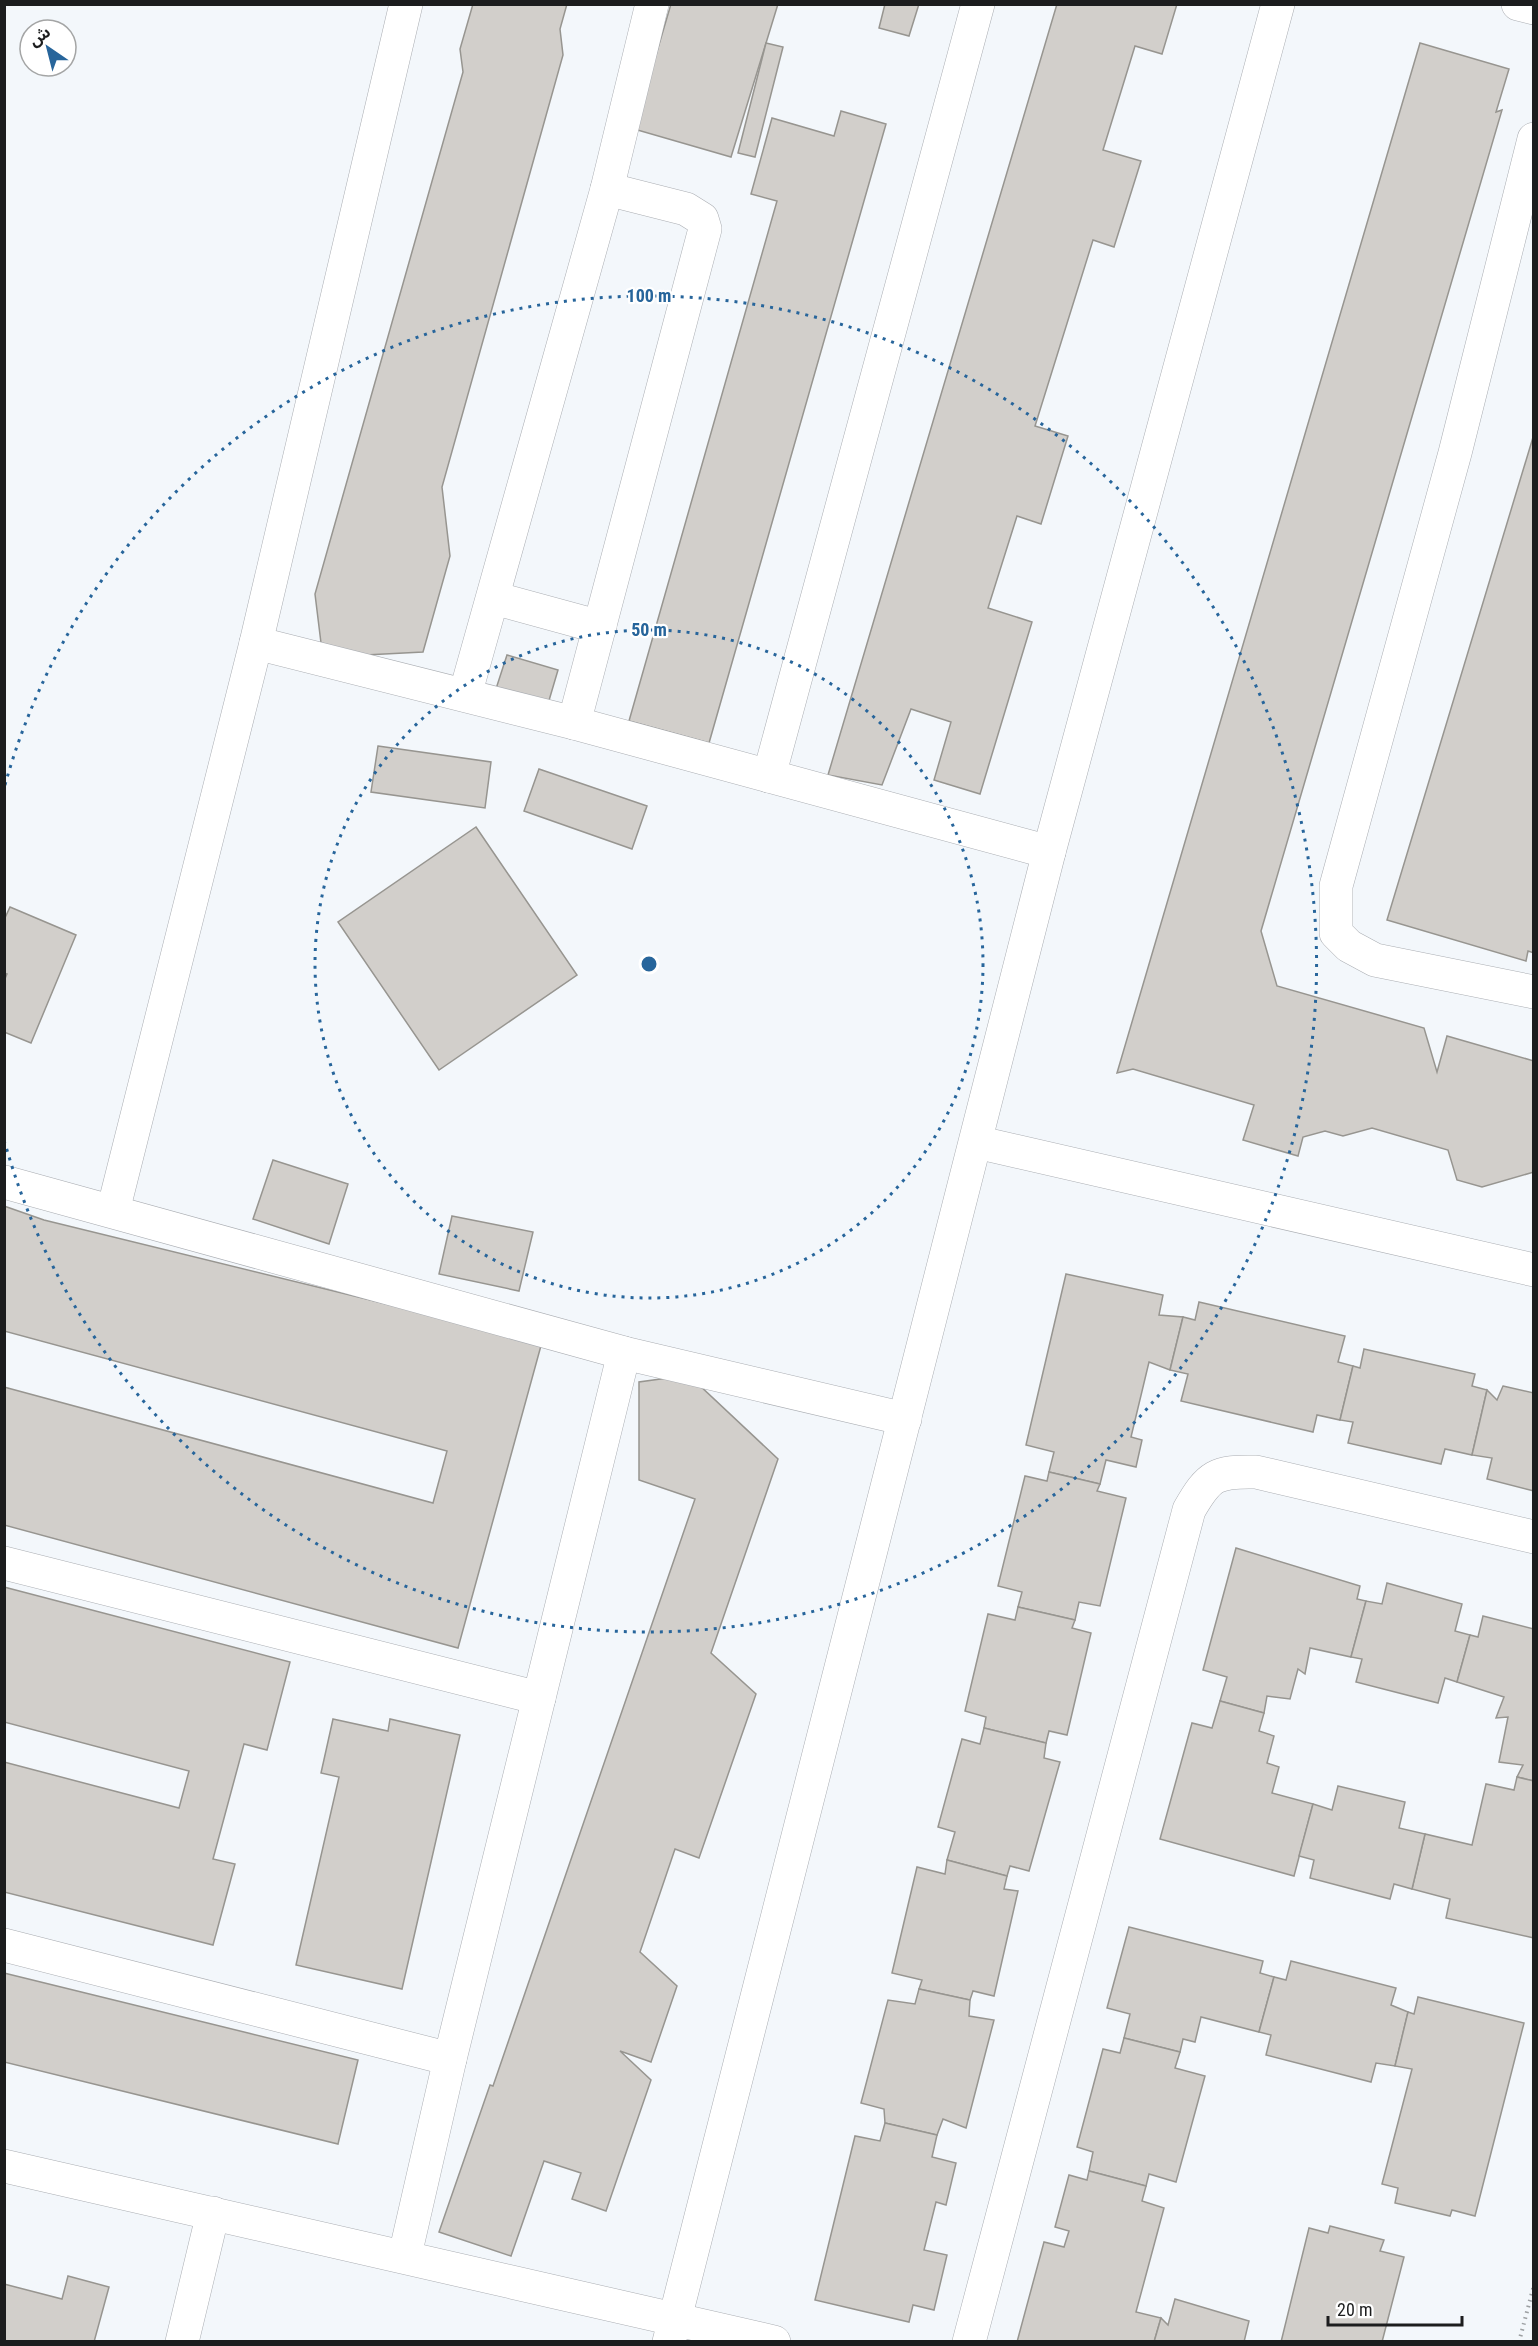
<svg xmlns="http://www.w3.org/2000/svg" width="1538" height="2346" font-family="'Roboto Condensed','Noto Sans Arabic',sans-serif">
  <rect width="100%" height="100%" fill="#f3f7fb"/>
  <g fill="#d2cfcb" stroke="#979590" stroke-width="1.5">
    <path d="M473,4H567L560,29L563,55L442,487L450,556L423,652L365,655L321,643L315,594L463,72L460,49Z"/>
    <path d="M671,4H778L731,157L634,129Z"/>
    <path d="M885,4H919L909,36L879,28Z"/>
    <path d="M1057,4H1177L1162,54L1135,46L1103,150L1141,161L1114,247L1093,240L1035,426L1068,436L1041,524L1017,516L988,608L1032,622L980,794L934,780L951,722L911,709L882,785L828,775Z"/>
    <path d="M766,43L783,47L755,157L738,153Z"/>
    <path d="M1420,43L1509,69L1496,112L1502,110L1261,931L1277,986L1424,1028L1437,1072L1447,1036L1534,1061V1172L1482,1187L1457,1180L1448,1150L1372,1128L1343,1136L1325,1131L1303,1137L1298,1156L1243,1140L1254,1105L1133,1069L1117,1073Z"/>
    <path d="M841,111L886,124L709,743L629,721L777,201L751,194L772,118L834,136Z"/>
    <path d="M1534,434V953L1528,951L1526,961L1387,920Z"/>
    <path d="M507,655L558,670L545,714L493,698Z"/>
    <path d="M378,746L491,762L485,808L371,792Z"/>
    <path d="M539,769L647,806L632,849L524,811Z"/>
    <path d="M476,827L577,975L439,1070L338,922Z"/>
    <path d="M10,907L76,935L31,1043L4,1032V981L7,974L4,973V920Z"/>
    <path d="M273,1160L348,1184L329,1244L253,1219Z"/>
    <path d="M4,1206L44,1220L542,1342L458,1648L4,1525V1387L433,1503L447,1451L4,1331Z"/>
    <path d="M452,1216L533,1232L519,1291L439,1274Z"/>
    <path d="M1066,1274L1163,1295L1159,1315L1183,1317L1170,1370L1149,1362L1131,1437L1142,1440L1136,1467L1106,1460L1100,1484L1049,1472L1054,1452L1026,1445Z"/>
    <path d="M1199,1302L1345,1336L1338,1362L1353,1366L1340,1420L1317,1415L1313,1432L1181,1401L1188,1374L1170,1370L1183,1317L1195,1320Z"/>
    <path d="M1364,1349L1475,1374L1472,1386L1487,1390L1472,1455L1445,1449L1441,1464L1348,1443L1353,1422L1340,1420L1353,1366L1360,1368Z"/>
    <path d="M675,1377L698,1384L778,1459L711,1653L756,1694L699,1858L675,1849L640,1952L677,1986L651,2062L620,2051L651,2080L606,2211L572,2199L581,2173L544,2161L511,2256L439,2232L490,2085L493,2086L695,1499L639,1480V1382Z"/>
    <path d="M1503,1386L1534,1393V1491L1487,1479L1492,1458L1472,1455L1487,1390L1497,1400Z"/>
    <path d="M1049,1472L1100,1484L1097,1491L1126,1498L1100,1606L1079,1602L1075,1620L1018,1607L1022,1592L998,1586L1025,1476L1047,1481Z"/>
    <path d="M1236,1548L1360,1586L1357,1599L1366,1601L1351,1657L1310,1648L1305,1674L1298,1669L1290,1699L1267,1696L1264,1713L1220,1701L1227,1677L1203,1670Z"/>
    <path d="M1387,1583L1462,1604L1455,1631L1470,1635L1457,1682L1445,1678L1438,1703L1356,1682L1362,1659L1351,1657L1366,1601L1382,1604Z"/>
    <path d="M4,1587L290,1662L267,1750L244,1744L213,1859L235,1864L213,1945L4,1892V1762L179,1808L189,1771L4,1722Z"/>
    <path d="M1018,1607L1075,1620L1072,1628L1091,1633L1067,1735L1049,1731L1046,1743L984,1728L986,1717L965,1711L988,1614L1015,1620Z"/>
    <path d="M1483,1616L1534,1629V1781L1517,1777L1523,1765L1499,1762L1508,1717L1496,1718L1504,1697L1457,1682L1470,1635L1478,1637Z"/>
    <path d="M1220,1701L1264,1713L1259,1731L1274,1736L1267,1763L1279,1767L1272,1793L1313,1804L1294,1876L1160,1839L1192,1723L1212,1728Z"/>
    <path d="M333,1719L388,1731L390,1719L460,1735L402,1989L296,1965L339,1777L321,1773Z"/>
    <path d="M984,1728L1046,1743L1044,1758L1060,1762L1029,1871L1010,1866L1007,1876L947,1860L955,1832L938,1827L962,1739L980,1744Z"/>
    <path d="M1517,1777L1534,1781V1938L1446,1918L1450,1899L1412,1889L1425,1834L1472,1845L1486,1784L1514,1790Z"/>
    <path d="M1338,1786L1405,1802L1399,1828L1425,1834L1412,1889L1394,1884L1390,1899L1310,1878L1314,1860L1299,1856L1313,1804L1332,1810Z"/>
    <path d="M947,1860L1007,1876L1004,1889L1018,1891L994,1996L973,1991L970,2000L919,1989L922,1980L892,1973L917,1867L945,1874Z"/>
    <path d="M1129,1927L1263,1961L1260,1973L1274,1977L1259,2032L1201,2017L1195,2042L1183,2039L1180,2052L1124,2038L1130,2014L1107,2008Z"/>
    <path d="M1291,1961L1396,1988L1391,2005L1408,2012L1395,2066L1376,2063L1371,2082L1266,2055L1271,2035L1259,2032L1274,1977L1286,1980Z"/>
    <path d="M4,1973L358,2060L338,2144L4,2062Z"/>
    <path d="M919,1989L970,2000L969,2016L994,2020L966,2128L943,2119L937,2135L885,2123L884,2109L861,2103L888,2000L915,2004Z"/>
    <path d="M1418,1997L1524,2023L1475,2216L1452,2210L1450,2216L1395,2203L1398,2188L1382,2184L1412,2069L1395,2066L1408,2012L1414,2014Z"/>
    <path d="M1124,2038L1180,2052L1175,2068L1205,2076L1176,2182L1149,2174L1146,2186L1089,2171L1093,2152L1077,2147L1103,2049L1120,2053Z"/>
    <path d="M885,2123L937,2135L932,2157L956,2163L946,2205L936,2202L924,2250L947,2255L934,2310L913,2305L909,2322L815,2300L855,2136L880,2141Z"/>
    <path d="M1089,2171L1146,2186L1142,2201L1164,2208L1136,2312L1161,2318L1154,2342H1017L1044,2242L1064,2247L1069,2231L1055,2227L1069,2175L1087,2180Z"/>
    <path d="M1330,2226L1384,2240L1380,2251L1404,2257L1382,2342H1281L1309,2228L1328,2233Z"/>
    <path d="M68,2276L109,2287L94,2342H4V2284L62,2299Z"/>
    <path d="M1175,2299L1249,2321L1244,2342H1154L1161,2318L1168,2325Z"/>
  </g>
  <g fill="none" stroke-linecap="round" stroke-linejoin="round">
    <g stroke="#abaeb3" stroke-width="34">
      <g id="minor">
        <path d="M1518,4L1534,8"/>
        <path d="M1534,139L1455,453L1336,886V933L1349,946L1375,960L1534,992"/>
        <path d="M494,598L600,627"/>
        <path d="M256,643L574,723L1049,852"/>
        <path d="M465,695L607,189L652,4"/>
        <path d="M574,723L705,229L702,219L686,209L607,189"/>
        <path d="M769,776L978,4"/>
        <path d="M976,1142L1534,1270"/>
        <path d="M4,1182L624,1353L905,1419"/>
        <path d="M113,1211L256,643L406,4"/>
        <path d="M4,1563L539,1698"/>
        <path d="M4,1945L450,2059"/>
        <path d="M4,2166L774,2342"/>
        <path d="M405,2255L450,2059L624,1353"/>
        <path d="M182,2342L213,2213"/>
        <path d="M669,2342L1049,852L1278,4"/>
        <path d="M969,2342L1189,1510C1209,1475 1216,1471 1256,1472L1534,1537"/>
      </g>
    </g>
    <path stroke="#9c9fa2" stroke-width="4" stroke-dasharray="1.5 4.5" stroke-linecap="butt" d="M1519,2342L1534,2285"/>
    <use href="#minor" stroke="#fff" stroke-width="33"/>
  </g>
  <g fill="none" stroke="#27659b" stroke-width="3" stroke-dasharray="3 6">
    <circle cx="649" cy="964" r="334"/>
    <path d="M5 785A668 668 0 1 1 5 1143"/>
  </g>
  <circle cx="649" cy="964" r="9" fill="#27659b" stroke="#fff" stroke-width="3"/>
  <g font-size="18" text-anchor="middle" font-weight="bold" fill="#27659b" stroke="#fff" stroke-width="4.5" stroke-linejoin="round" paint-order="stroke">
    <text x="649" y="302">100 m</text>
    <text x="649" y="636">50 m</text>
  </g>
  <rect width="1538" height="2346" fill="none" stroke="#1c1d1e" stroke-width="12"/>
  <g transform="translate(48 48) rotate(325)"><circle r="28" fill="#ffffff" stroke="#a4a5a5" stroke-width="1.5"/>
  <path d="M0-4.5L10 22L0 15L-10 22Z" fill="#27659b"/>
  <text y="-9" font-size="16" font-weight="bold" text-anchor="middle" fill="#1c1d1e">ش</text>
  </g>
  <path d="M1328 2316v9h134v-9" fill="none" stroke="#1c1d1e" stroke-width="3"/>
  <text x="1337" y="2316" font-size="18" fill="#1c1d1e" stroke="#ffffff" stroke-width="4.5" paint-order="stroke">20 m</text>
</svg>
